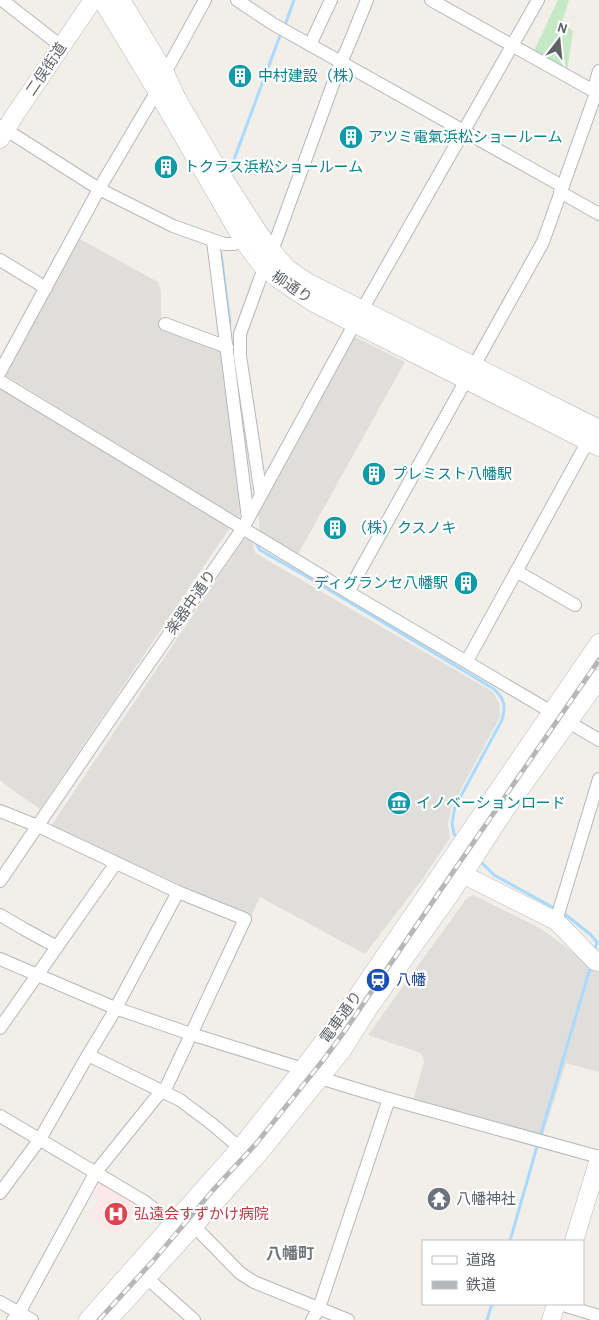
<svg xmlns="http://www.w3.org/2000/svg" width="599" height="1320" font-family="'Alegreya Sans','Noto Sans JP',sans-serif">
  <rect width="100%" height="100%" fill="#f1efe8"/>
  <g fill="#e0deda">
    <path d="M78,238L158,282L161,291V323L222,349L242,512L238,518L5,375Z"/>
    <path d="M353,336L405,362L297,556L260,534L258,508Z"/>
    <path d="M0,388L231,526L40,809L11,789L0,780Z"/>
    <path d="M244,539H252L255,553L493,692L499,703L500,717L451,808L448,824L450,838L421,881L365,954L260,897L251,916L102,850L51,826Z"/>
    <path d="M473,895L540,928L589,964L599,967V1072L566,1063L542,1138L413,1101L424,1062L421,1053L368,1035L466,899Z"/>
  </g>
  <path fill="#fce8e6" d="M99,1181L138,1205L130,1218L127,1217L117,1234L89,1217L100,1198L92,1193Z"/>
  <path fill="#c5e8c5" d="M558,0H569L562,22L573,31L567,71L533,53Z"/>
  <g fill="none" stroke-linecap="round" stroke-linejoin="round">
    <g stroke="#aadaff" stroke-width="3">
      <path d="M284,28L294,0"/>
      <path d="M233,162L281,33"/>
      <path d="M221,254L230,323"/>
      <path d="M256,540L257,545L260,550L311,579L494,689C505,700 506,705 502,720L455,807L452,823L454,834L458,838"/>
      <path d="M480,861L494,875L556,909"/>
      <path d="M562,912L590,934L597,942L594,952"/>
      <path d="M540,1137L591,965"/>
      <path d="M510,1241L538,1143"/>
      <path d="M487,1320L492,1304"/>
    </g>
    <g stroke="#b5b8bc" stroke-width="14">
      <g id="street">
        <path d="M2,0L61,46"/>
        <path d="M237,0L273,24L562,186"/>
        <path d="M431,0L599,94"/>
        <path d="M310,45L331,0"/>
        <path d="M165,73L205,0"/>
        <path d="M593,91L599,71"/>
        <path d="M0,126L99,189L173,226L224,244H234L242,238"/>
        <path d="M560,192L599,214"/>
        <path d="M213,241L248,518"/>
        <path d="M272,251L341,62L347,49L367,0"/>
        <path d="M0,260L46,288"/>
        <path d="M165,324L227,347"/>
        <path d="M0,372L99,189L157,91"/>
        <path d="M0,381L348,592L599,740"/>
        <path d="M261,495L240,356V334L264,268"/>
        <path d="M516,571L575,605"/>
        <path d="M348,592L543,242L596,93"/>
        <path d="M467,661L588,441"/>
        <path d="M0,811L38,826L178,892L245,919L164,1092L158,1095L96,1172L19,1313L13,1320"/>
        <path d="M0,881L120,705L243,528L362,310L538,0"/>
        <path d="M0,915L24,929L57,947"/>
        <path d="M556,921L599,779"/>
        <path d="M0,959L115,1008L191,1034L303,1069L320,1078L389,1099L599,1157"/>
        <path d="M0,1028L116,863"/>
        <path d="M88,1055L180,1100L212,1124L240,1148"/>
        <path d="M0,1116L145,1202L174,1224"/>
        <path d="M0,1193L40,1139L88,1055L111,1017L178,892"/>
        <path d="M194,1226L240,1273L254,1282L348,1320"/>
        <path d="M147,1278L194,1320"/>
        <path d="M0,1302L32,1320"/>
        <path d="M560,1304L599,1316"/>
        <path d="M312,1320L319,1308L389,1099"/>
      </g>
    </g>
    <g stroke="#b6babf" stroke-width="19">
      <g id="secondary">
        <path d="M102,0L157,91L243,240L253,254L264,268L281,281L314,303L599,447"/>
        <path d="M121,0L165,73L177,99L222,176L258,232L272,251L287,268L307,282L599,429"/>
        <path d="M0,139L14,116L93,0"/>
        <path d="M454,870L556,921L595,961L599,962"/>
        <path d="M574,1241L599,1159"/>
        <path d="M88,1320L240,1148L303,1069L354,1001L599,643"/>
        <path d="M108,1320L194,1226L259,1153L343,1049L368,1009L449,896L505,810L599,679"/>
        <path d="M551,1320L556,1304"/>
      </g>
    </g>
    <use href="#street" stroke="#fff" stroke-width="12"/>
    <use href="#secondary" stroke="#fff" stroke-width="18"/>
    <g stroke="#b6b7b8" stroke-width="5">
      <path id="rail" d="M99,1320L152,1262L214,1189L255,1145L324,1059L344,1032L440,891L599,660"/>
    </g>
    <use href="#rail" stroke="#fff" stroke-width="3" stroke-dasharray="9" stroke-linecap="butt"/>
  </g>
  <defs>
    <g id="building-disc" transform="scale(1.25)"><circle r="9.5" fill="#0f9aa8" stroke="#fff"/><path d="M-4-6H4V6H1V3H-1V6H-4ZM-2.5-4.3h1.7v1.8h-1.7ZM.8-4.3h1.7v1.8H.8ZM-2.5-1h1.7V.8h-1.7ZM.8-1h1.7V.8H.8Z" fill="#fff"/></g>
    <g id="museum-disc" transform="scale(1.25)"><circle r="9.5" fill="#0f9aa8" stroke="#fff"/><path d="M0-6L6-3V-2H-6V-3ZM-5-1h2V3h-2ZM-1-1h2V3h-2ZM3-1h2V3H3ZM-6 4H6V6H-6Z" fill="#fff"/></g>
    <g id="station-disc" transform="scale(1.25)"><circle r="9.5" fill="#1a4fb4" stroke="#fff"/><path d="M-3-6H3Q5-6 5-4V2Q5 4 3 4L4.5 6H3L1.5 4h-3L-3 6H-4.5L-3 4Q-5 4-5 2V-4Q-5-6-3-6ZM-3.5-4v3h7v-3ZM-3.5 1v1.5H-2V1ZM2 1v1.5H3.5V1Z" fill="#fff"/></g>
    <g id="temple-disc" transform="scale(1.25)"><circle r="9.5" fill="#6b7280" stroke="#fff"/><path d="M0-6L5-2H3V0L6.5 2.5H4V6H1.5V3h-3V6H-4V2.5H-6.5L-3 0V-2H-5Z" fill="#fff"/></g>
    <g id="hospital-disc" transform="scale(1.25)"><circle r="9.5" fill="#e0444e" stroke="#fff"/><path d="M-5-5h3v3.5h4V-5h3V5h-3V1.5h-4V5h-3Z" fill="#fff"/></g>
  </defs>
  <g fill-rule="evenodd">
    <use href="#building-disc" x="240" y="76"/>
    <use href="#building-disc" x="351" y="137"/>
    <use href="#building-disc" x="166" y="167"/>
    <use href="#building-disc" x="374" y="474"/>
    <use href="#building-disc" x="335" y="528"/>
    <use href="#building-disc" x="466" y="583"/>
    <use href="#museum-disc" x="399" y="803"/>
    <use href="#station-disc" x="378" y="980"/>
    <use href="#temple-disc" x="439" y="1199"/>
    <use href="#hospital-disc" x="116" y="1214"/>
  </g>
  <g text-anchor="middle" stroke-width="4.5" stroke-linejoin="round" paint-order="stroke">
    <g font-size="15" fill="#5f6368" stroke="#fff">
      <text transform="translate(46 69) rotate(-56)" y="5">二俣街道</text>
      <text transform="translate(292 287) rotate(34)" y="5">柳通り</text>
      <text transform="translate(191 602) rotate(-55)" y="5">楽器中通り</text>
      <text transform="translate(341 1017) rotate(-54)" y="5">電車通り</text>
    </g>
    <g font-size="15" fill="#0d838f" stroke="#fff" text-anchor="start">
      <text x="258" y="81">中村建設（株）</text>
      <text x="368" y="142">アツミ電氣浜松ショールーム</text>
      <text x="184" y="172">トクラス浜松ショールーム</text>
      <text x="392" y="479">プレミスト八幡駅</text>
      <text x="352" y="533">（株）クスノキ</text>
      <text x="448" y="588" text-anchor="end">ディグランセ八幡駅</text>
      <text x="416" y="808">イノベーションロード</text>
    </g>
    <g font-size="15" fill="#164399" stroke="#fff" text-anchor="start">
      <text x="396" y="985">八幡</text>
    </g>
    <g font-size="15" fill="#5b616d" stroke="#fff" text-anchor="start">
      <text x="456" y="1204">八幡神社</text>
    </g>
    <g font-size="15" fill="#be3a42" stroke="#fff" text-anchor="start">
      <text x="134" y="1219">弘遠会すずかけ病院</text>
    </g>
    <g font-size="16" font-weight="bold" fill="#70757a" stroke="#fff">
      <text x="290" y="1259">八幡町</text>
    </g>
  </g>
  <rect x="422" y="1240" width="162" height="65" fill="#ffffff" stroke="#bfc1c3"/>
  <rect x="432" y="1256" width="25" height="8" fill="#ffffff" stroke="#bfc1c3"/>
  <text x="466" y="1265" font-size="15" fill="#5f6368">道路</text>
  <rect x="432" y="1281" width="25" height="8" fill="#b6b7b8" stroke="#bfc1c3"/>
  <text x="466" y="1290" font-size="15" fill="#5f6368">鉄道</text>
  <g transform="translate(559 40) rotate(16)" stroke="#ffffff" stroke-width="4" paint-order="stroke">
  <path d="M0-4L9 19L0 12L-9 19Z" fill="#5f6368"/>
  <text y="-8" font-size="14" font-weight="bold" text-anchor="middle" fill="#5f6368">N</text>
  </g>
</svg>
